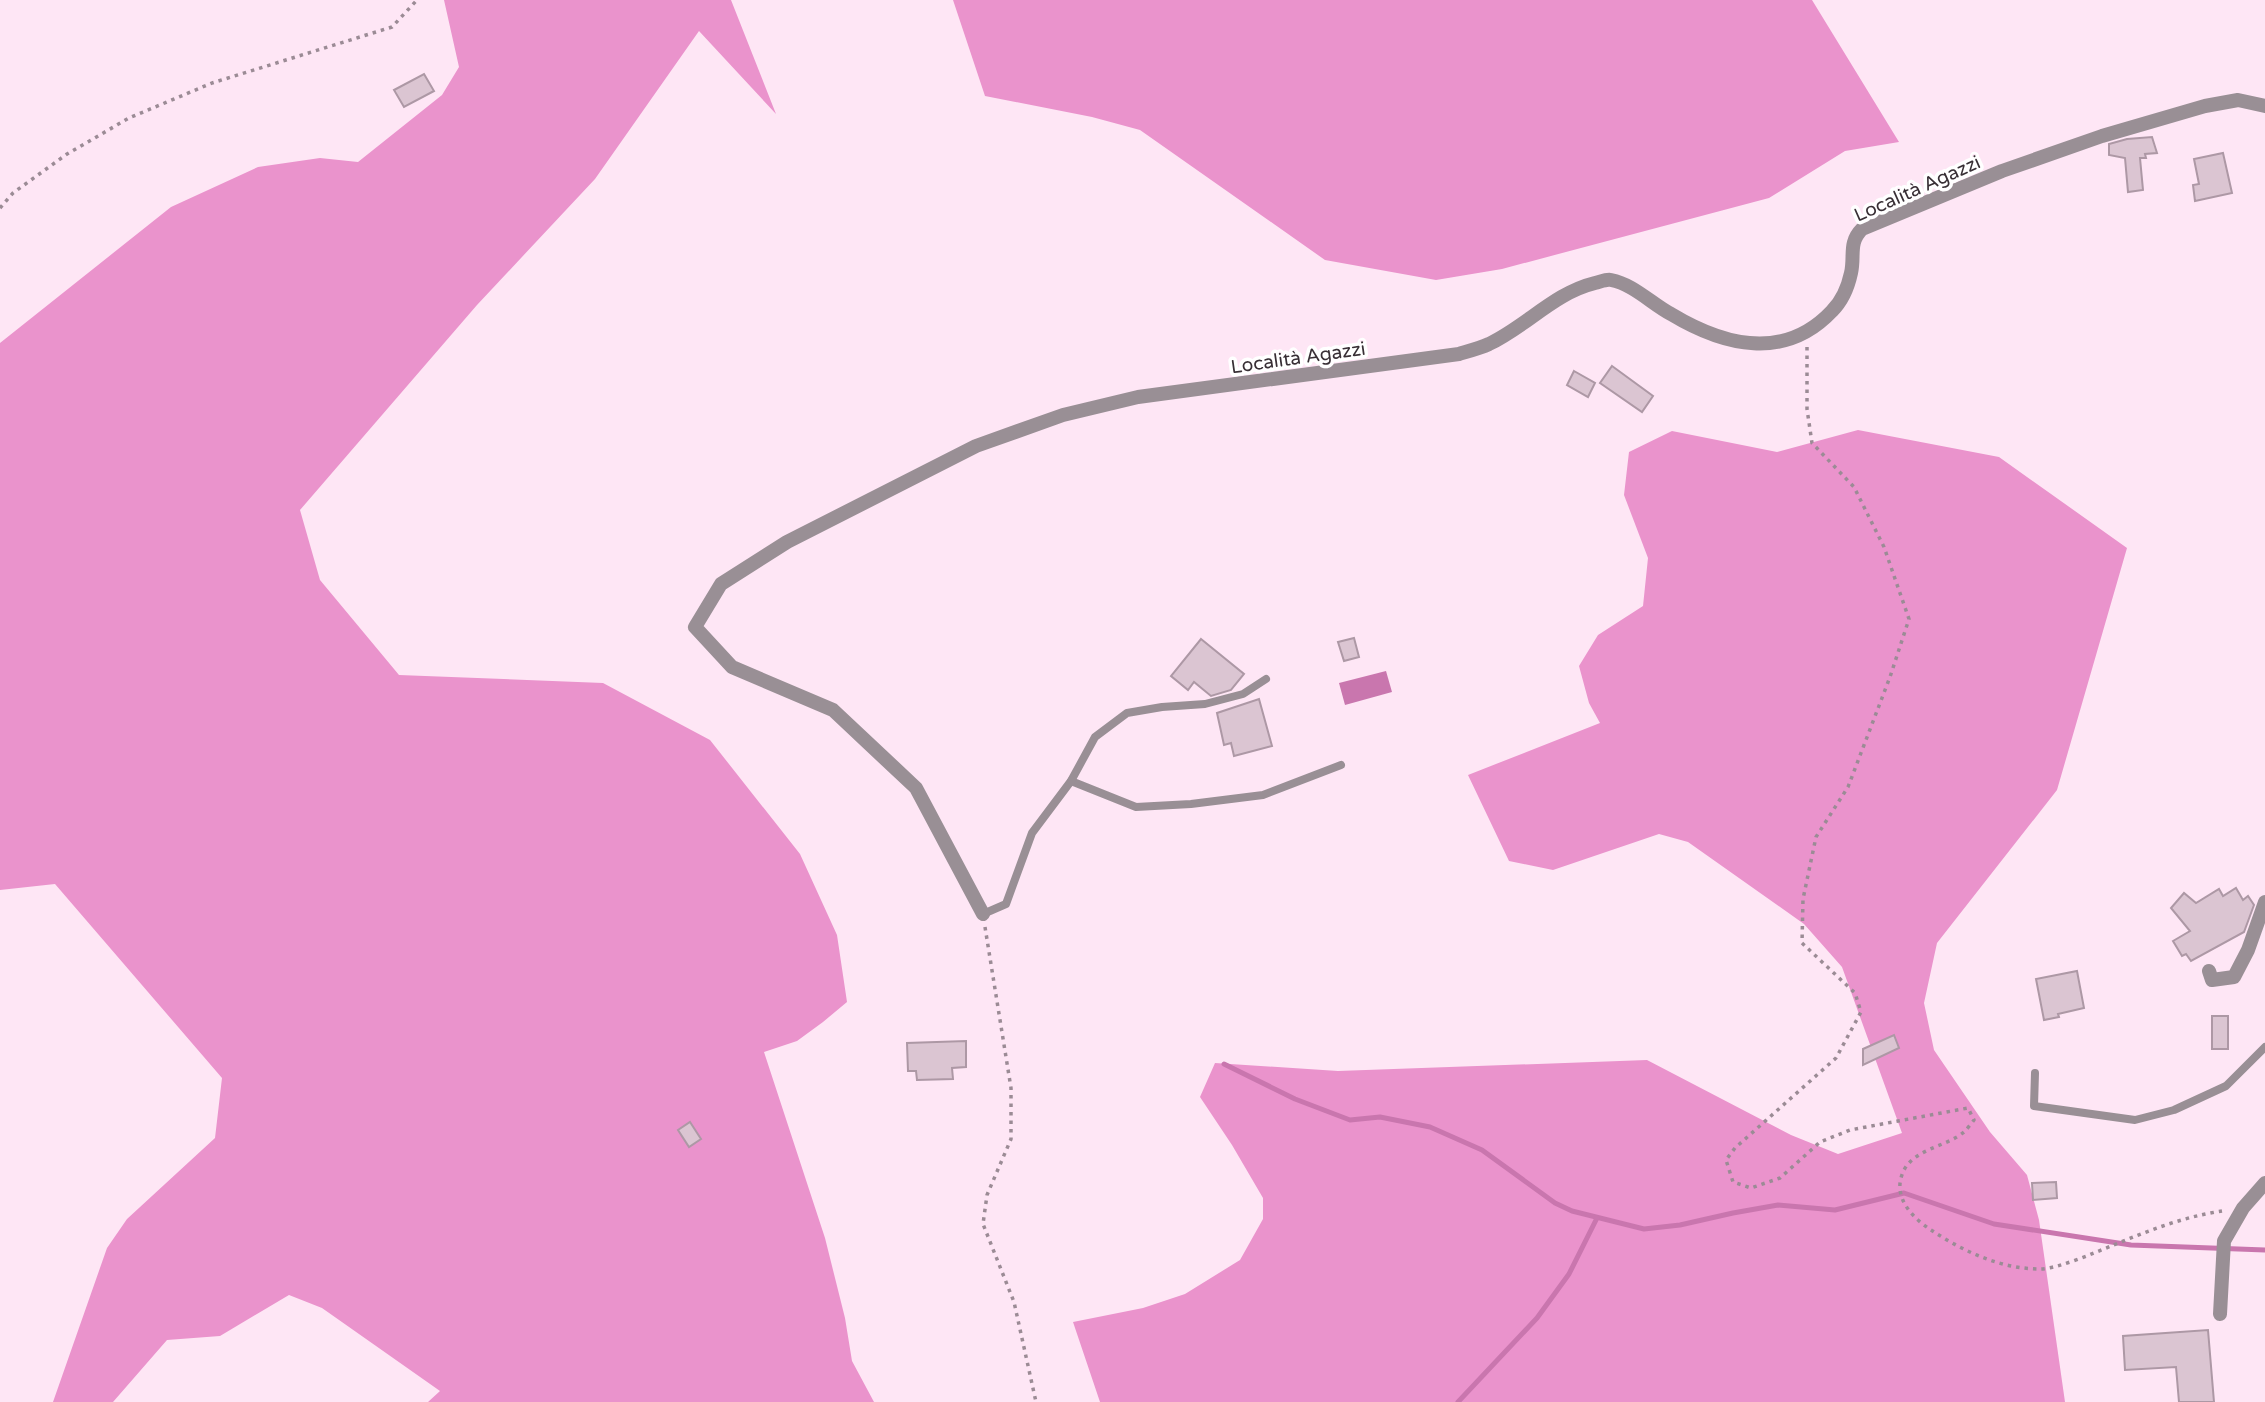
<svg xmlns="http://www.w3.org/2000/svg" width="2265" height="1402" font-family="'Varela Round',sans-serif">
  <rect width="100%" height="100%" fill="#fee6f5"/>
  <g fill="#ea93cc">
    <path d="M444,0H731L776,114L699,31L595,179L477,305L300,510L320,580L399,675L603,683L710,740L800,854L837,935L847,1002L823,1022L797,1041L764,1052L825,1238L845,1318L852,1361L874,1402H428L440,1391L322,1308L289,1295L220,1336L167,1340L113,1402H53L107,1248L127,1219L215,1138L222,1078L55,884L0,890V343L171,207L258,167L320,158L358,162L442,95L459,67Z"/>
    <path d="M953,0H1812L1899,142L1845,151L1769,198L1502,269L1436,280L1325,260L1140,130L1092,117L985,96Z"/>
    <path d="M1858,430L1999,457L2127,548L2057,790L1937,943L1924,1003L1934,1050L1990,1132L2027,1175L2039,1220L2065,1402H1100L1073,1322L1143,1308L1185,1294L1240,1260L1263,1219V1198L1232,1145L1200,1097L1215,1063L1338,1071L1647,1060L1791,1135L1838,1154L1902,1133L1842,967L1804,924L1688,842L1659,834L1553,870L1509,861L1468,775L1600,723L1589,703L1579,666L1598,635L1643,606L1648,558L1624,495L1629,452L1672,431L1777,452Z"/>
  </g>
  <path fill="#c976ae" d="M1386,671L1392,692L1345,705L1339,683Z"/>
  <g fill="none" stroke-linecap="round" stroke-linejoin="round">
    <g stroke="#c976ae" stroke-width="5">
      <path d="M1224,1064L1295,1099L1350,1120L1380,1117L1430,1127L1482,1150L1555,1203L1572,1211L1644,1229L1680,1225L1733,1213L1778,1205L1835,1210L1904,1193L1994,1224L2131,1245L2265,1250"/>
      <path d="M1458,1402L1537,1318L1569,1274L1597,1218"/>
    </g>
  </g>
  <g fill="#dbc5d2" stroke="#ad98a5" stroke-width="2">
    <path d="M424,74L434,91L404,107L394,90Z"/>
    <path d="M2152,137L2157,153L2145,154L2146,158H2140L2143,190L2128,192L2125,158L2109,155V144L2127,139Z"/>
    <path d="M2223,153L2232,193L2195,201L2193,185L2199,184L2194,159Z"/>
    <path d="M1612,366L1653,396L1642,412L1600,383Z"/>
    <path d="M1574,371L1595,383L1588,397L1567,385Z"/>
    <path d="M1354,638L1359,657L1344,661L1338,642Z"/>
    <path d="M1201,639L1244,674L1231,690L1211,696L1194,682L1188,690L1171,676Z"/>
    <path d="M1259,699L1272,746L1234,756L1231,743L1224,745L1217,713Z"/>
    <path d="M2236,888L2243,900L2248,896L2254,905L2244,932L2191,961L2186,954L2182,956L2173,941L2190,931L2171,908L2184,893L2196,903L2219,889L2223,896Z"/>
    <path d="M2077,971L2084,1008L2058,1014L2059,1017L2044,1020L2036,979Z"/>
    <rect x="2212" y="1016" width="16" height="33"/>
    <path d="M1894,1035L1899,1048L1863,1065V1049Z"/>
    <path d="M966,1041V1067L952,1068L953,1079L917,1080L916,1071H908L907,1043Z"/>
    <path d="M690,1122L701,1139L689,1147L678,1130Z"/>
    <path d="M2056,1182L2057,1198L2033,1200L2032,1183Z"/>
    <path d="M2208,1330L2214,1402H2179L2176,1367L2125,1370L2123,1336Z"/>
  </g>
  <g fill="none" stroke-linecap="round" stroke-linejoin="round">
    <g stroke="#9b8b95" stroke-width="3.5" stroke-dasharray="3.5 5" stroke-linecap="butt">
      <path d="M0,208L13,193L67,154L129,118L212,83L392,27L417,0"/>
      <path d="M1807,347V409L1812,443L1854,487L1884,547L1909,619L1890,677L1848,787L1816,837L1803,899L1802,943L1855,993L1861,1012L1836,1058L1735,1148L1726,1160L1733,1182L1751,1188L1780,1178L1820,1142L1850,1130L1968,1108L1974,1120C1971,1124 1967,1129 1964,1132C1945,1148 1908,1149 1901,1178C1895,1200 1914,1219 1931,1230C1963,1251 2000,1269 2040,1269C2057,1269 2094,1253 2111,1246C2148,1231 2182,1217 2222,1211"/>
      <path d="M985,927L1011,1088V1139L987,1195L983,1224L1014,1302L1036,1402"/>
    </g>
    <g stroke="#998f95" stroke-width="8">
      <path d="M1071,781L1136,807L1191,804L1263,795L1341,765"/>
      <path d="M983,914L1006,904L1032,833L1071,781L1095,737L1127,713L1162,707L1205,704L1243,694L1266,679"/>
      <path d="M2035,1073L2034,1106L2135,1120L2174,1110L2226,1086L2265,1047"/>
    </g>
    <g stroke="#998f95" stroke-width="14">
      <path d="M983,914L916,788L833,710L732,667L695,627L721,584L787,542L976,446L1063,415L1138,397L1459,354C1469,351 1480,348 1489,344C1527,326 1554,293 1595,283C1600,282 1606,279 1611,280C1633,284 1652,304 1671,314C1724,346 1785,361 1832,311C1842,301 1848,287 1851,273C1855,256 1848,243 1862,229L2002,171L2102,136L2205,106L2238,100L2265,106"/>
      <path d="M2209,971L2212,980L2234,977L2248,950L2265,902"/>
      <path d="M2220,1314L2224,1241L2243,1208L2265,1183"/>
    </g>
  </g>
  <g text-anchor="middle" stroke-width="7" stroke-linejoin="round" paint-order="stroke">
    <g font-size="19" fill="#382f35" stroke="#fff">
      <text transform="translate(1917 188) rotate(-24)" y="7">Località Agazzi</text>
      <text transform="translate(1298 357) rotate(-8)" y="7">Località Agazzi</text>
    </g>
  </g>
</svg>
